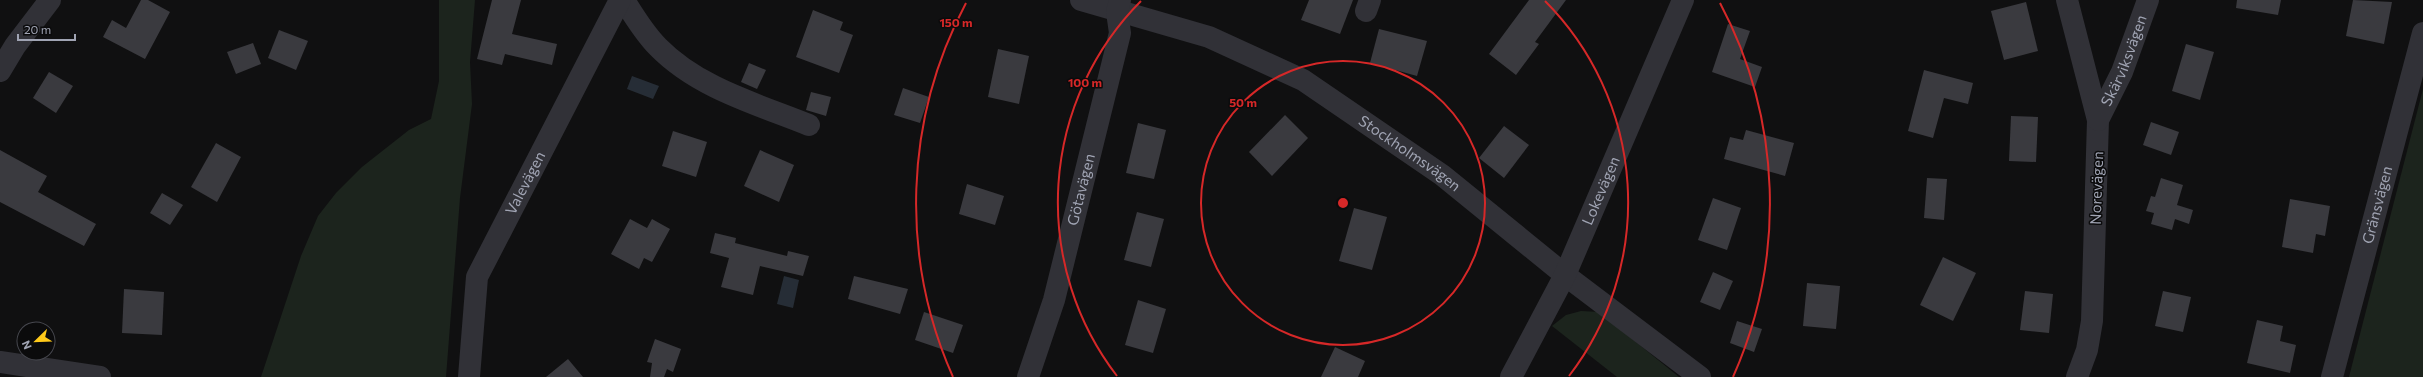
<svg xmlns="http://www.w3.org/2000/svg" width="2423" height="377" font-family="Commissioner,sans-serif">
  <rect width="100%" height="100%" fill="#101011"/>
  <g fill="#1c241d">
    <path d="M439,0H475L470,62L472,104L460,198L446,377H261L301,256L318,216L336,193L362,167L409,130L431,119L439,81Z"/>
    <path d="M2423,89V377H2349Z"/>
    <path d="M1581,311L1599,312L1679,377H1617L1552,326L1566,315Z"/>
  </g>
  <g fill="#262d36">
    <path d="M632,76L659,86L653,99L627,89Z"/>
    <path d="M784,276L799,280L793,308L777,304Z"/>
  </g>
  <g fill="#3a3a3f">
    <path d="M141,0H148L170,12L145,59L103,37L112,20L126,28Z"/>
    <path d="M492,0H521L512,34L557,44L552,65L505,54L502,65L477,59Z"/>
    <path d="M1309,0H1353L1340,34L1301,20Z"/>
    <path d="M1529,0H1566L1535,42L1539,44L1516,75L1489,54Z"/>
    <path d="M2237,0H2281L2278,15L2236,8Z"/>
    <path d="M2353,0L2392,2L2384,44L2346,36Z"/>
    <path d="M2026,2L2038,51L2004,60L1991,11Z"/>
    <path d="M813,10L843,22L840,30L853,35L839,73L796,57Z"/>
    <path d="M1728,24L1750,31L1740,59L1762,67L1755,87L1712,72Z"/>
    <path d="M1379,29L1427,41L1417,76L1370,63Z"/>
    <path d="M279,30L308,41L296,70L268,58Z"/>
    <path d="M253,43L261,64L236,74L227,52Z"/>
    <path d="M2186,44L2214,52L2200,100L2172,91Z"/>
    <path d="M998,49L1029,56L1019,104L988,97Z"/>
    <path d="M749,63L766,70L757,89L741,82Z"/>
    <path d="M1924,70L1973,83L1968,104L1944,98L1933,138L1908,131Z"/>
    <path d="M49,72L73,86L56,113L33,98Z"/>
    <path d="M903,88L929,97L920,123L894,115Z"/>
    <path d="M811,92L831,97L826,116L806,110Z"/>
    <path d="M1285,115L1308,138L1272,176L1249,152Z"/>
    <path d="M2011,116L2038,117L2036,162L2009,161Z"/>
    <path d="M2151,122L2179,132L2171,155L2143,145Z"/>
    <path d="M1138,123L1166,130L1154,179L1126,173Z"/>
    <path d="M1504,126L1529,145L1504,178L1479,158Z"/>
    <path d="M1746,130L1794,143L1785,176L1724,159L1730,137L1743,140Z"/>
    <path d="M673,131L707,142L696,177L662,166Z"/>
    <path d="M216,143L241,157L217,202L191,187Z"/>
    <path d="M0,150L47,176L38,192L96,224L84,246L0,202Z"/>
    <path d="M760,150L794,165L779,202L744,186Z"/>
    <path d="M1927,178L1947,179L1944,220L1924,218Z"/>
    <path d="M2161,178L2183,185L2177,205L2193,210L2189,224L2175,219L2172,230L2151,224L2154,213L2146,211L2151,196L2155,197Z"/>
    <path d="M967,184L1004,196L995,225L959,214Z"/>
    <path d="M162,193L183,205L170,225L150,213Z"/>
    <path d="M1713,198L1741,208L1727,250L1698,240Z"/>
    <path d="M2290,199L2330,206L2325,236L2316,234L2313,253L2282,247Z"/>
    <path d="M1354,208L1387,217L1372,270L1339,261Z"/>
    <path d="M1137,212L1164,219L1151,267L1124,260Z"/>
    <path d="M630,219L647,228L652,219L670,229L652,262L644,258L639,269L611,254Z"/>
    <path d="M715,233L736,238L735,243L787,256L788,251L809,256L803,276L760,266L753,295L721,287L729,258L710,253Z"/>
    <path d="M1943,257L1976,273L1953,321L1920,305Z"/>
    <path d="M1713,272L1733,281L1720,310L1700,302Z"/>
    <path d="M854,276L908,289L900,314L848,299Z"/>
    <path d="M1807,283L1840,286L1836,329L1803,326Z"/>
    <path d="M124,289L164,292L162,335L122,333Z"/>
    <path d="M2025,291L2053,294L2049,333L2020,330Z"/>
    <path d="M2163,291L2191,297L2183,332L2155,326Z"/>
    <path d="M1138,300L1166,309L1153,353L1125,345Z"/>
    <path d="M924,312L963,325L953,353L915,340Z"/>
    <path d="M2257,320L2283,326L2280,341L2296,345L2290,373L2247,363Z"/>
    <path d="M1737,321L1762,329L1754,352L1730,343Z"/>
    <path d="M655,339L681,349L673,372L667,369L664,377H650L652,363L647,362Z"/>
    <path d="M1335,347L1365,361L1358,377H1321Z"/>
    <path d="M568,359L583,377H546Z"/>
  </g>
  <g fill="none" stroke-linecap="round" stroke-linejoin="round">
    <g stroke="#313137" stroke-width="22">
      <path d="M624,0C634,16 644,33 658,47C698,88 757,104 809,125"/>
      <path id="s1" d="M1081,0L1209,37L1303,80L1442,175L1565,275L1700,377"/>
      <path d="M2067,0L2098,120L2092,321L2087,350L2077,377"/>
      <path d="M1366,11L1370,0"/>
      <path d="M0,71L15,46L50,0"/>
      <path id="s2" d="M2098,120L2122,72L2148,0"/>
      <path d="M0,362L100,377"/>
      <path id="s3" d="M469,377L477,277L620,0"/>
      <path id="s4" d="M1028,377L1054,300L1120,33L1117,12L1120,0"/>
      <path id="s5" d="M1511,377L1565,275L1683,0"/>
      <path id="s6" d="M2332,377L2423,33"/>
    </g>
  </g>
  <g fill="none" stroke="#d62828" stroke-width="2">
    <circle cx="1343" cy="203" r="142"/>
    <path d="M1117 376A285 285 0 0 1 1141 1M1545 1A285 285 0 0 1 1569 376"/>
    <path d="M953 377A427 427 0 0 1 966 3M1720 3A427 427 0 0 1 1733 377"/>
  </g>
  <g text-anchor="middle" stroke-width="3" stroke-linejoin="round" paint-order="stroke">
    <g font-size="15" fill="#a0a4b3" stroke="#0b0b0c">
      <text dy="5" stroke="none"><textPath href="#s2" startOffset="65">Skärviksvägen</textPath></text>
      <text dy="5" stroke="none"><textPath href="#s1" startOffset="366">Stockholmsvägen</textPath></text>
      <text dy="5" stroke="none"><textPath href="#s3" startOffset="206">Valevägen</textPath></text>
      <text transform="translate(2097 188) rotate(-88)" y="5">Norevägen</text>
      <text dy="5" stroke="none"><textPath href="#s4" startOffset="195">Götavägen</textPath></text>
      <text dy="5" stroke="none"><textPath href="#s5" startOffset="207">Lokevägen</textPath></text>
      <text dy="5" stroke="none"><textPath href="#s6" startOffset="178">Gränsvägen</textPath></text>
    </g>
  </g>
  <circle cx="1343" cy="203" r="6" fill="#d62828" stroke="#0b0b0c" stroke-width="2"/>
  <g font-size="12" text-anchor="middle" font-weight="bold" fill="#d62828" stroke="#0b0b0c" stroke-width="3" stroke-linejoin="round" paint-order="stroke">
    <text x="956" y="27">150 m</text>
    <text x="1085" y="87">100 m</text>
    <text x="1243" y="107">50 m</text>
  </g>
  <g transform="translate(36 341) rotate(247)"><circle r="19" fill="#0b0b0c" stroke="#47484f"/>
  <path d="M0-3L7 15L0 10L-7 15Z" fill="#ffca1a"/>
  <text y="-6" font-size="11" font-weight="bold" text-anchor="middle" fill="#a0a4b3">N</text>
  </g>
  <path d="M18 34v6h57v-6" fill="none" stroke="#a0a4b3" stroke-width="2"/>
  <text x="24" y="34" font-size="12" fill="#a0a4b3" stroke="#0b0b0c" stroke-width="3" paint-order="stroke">20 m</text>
</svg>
